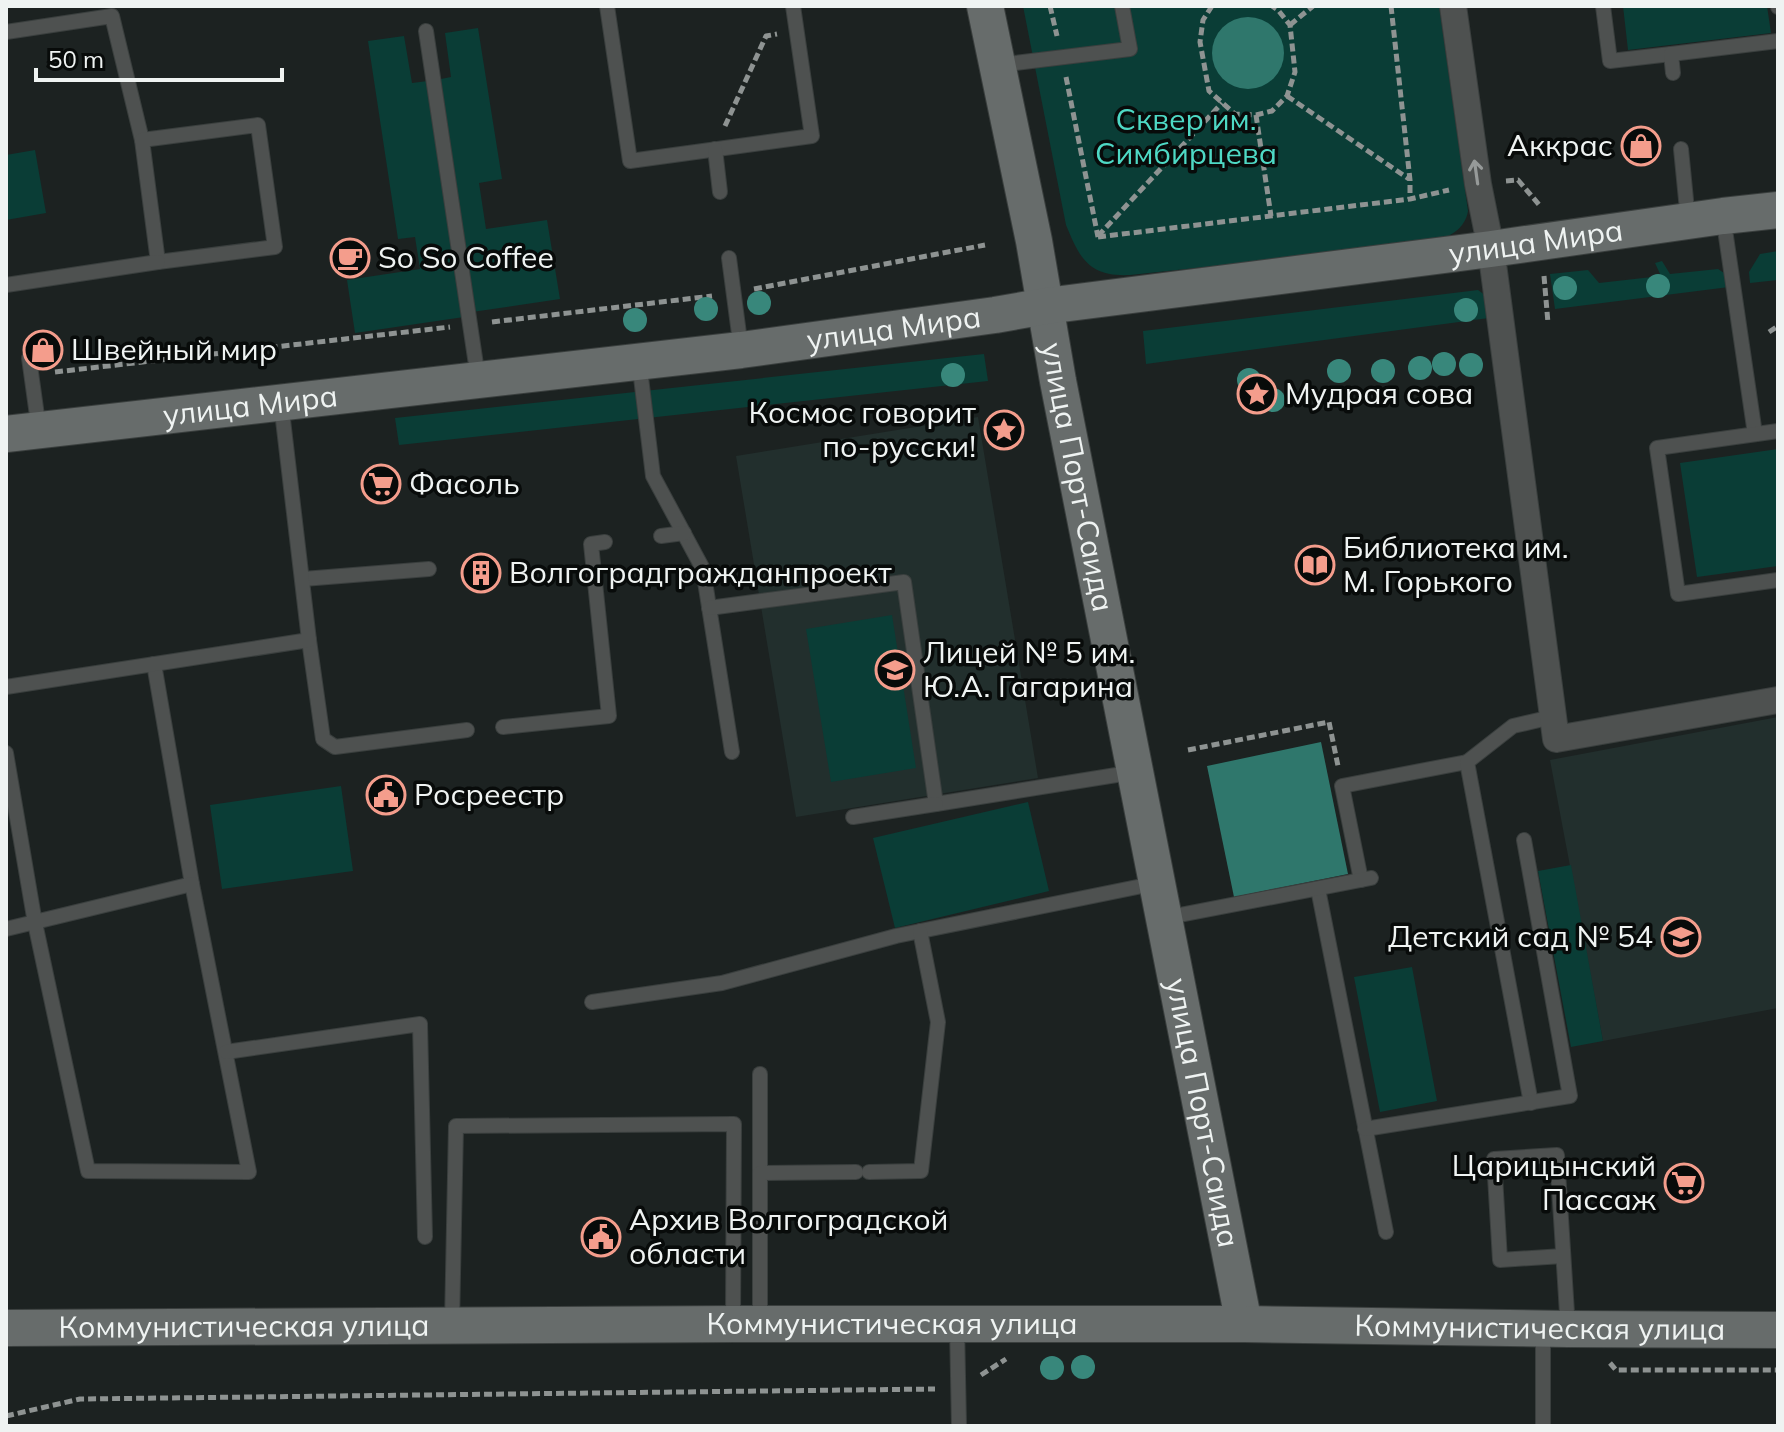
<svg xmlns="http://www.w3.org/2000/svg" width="1784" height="1432" font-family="Mulish,sans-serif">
  <rect width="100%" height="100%" fill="#1c2221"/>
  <g fill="#222f2d">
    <path d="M978,417L1038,778L796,817L736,456Z"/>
    <path d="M1778,717V1008L1603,1041L1550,760Z"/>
  </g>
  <g fill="#0a3d36">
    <path d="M1023,6H1439L1468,211C1465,229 1450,236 1435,242L1130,275C1089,277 1080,259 1066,225Z"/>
    <path d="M1623,6H1767L1771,33L1628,50Z"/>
    <path d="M478,28L502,179L479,183L486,229L547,220L560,299L472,312L436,80L451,77L445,33Z"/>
    <path d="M404,36L412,83L428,81L464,317L355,333L347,280L420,269L415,237L398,239L368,41Z"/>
    <path d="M35,150L46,213L6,220V155Z"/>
    <path d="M1778,251V280L1750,283L1749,272L1760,254Z"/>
    <path d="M1662,261L1670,274L1718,269L1727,275L1729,287L1555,309L1550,274L1588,270L1599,283L1661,276L1655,263Z"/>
    <path d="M1478,290L1486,296L1489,318L1146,364L1143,331Z"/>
    <path d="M984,354L988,381L399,445L395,418Z"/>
    <path d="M1778,449V566L1697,577L1680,463Z"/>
    <path d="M892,615L916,768L831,782L806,629Z"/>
    <path d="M341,786L353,871L222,889L210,805Z"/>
    <path d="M1028,802L1049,891L895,928L873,838Z"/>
    <path d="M1571,865L1603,1041L1571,1047L1538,871Z"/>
    <path d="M1412,967L1437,1101L1380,1112L1354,977Z"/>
  </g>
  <g fill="#2f776c">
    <circle cx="1248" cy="53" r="36"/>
    <path d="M1321,742L1348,874L1234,897L1207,766Z"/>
  </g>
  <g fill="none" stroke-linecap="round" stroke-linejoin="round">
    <g stroke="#3a3f3e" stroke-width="16">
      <g id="lane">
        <path d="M607,6L630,161L812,136L793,6"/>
        <path d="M1603,6L1610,61L1671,54"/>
        <path d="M1778,6V7"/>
        <path d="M426,31L478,378"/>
        <path d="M6,32L112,16L142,140"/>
        <path d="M999,65L1130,49L1122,6"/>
        <path d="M1673,73L1671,54L1778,41"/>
        <path d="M258,125L275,247L158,262L142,140Z"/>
        <path d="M715,149L720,192"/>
        <path d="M1681,149L1688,220"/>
        <path d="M1723,216L1755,434"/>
        <path d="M729,258L741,349"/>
        <path d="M6,285L158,262"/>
        <path d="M29,358L39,430"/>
        <path d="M639,361L653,476L703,569L732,752"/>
        <path d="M1778,431L1657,448L1678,594L1778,580"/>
        <path d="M661,536L684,533"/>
        <path d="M303,579L429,569"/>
        <path d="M709,608L904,582L936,804L1135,772"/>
        <path d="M309,640L323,739L335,747L467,730"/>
        <path d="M154,664L192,884"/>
        <path d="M6,687L309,640L281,403"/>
        <path d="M503,727L609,716L591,544L605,542"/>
        <path d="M6,753L35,923L88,1171L249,1172L192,884L6,929"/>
        <path d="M853,817L936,804"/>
        <path d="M1361,880L1342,786L1467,762"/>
        <path d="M1318,889L1386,1232"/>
        <path d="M1164,918L1371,878"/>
        <path d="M592,1002L722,983L896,936L1157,883"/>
        <path d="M226,1052L420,1024L425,1237"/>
        <path d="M760,1074V1173"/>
        <path d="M1531,1103L1467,762L1513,726L1552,717"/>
        <path d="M1365,1129L1570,1096L1524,840"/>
        <path d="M869,1172L921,1171L938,1022L920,931"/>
        <path d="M1563,1256L1500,1260L1494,1159L1557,1155L1568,1329"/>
        <path d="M452,1324L456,1126L734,1124L733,1323"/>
        <path d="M760,1324V1173L856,1172"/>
        <path d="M957,1326L959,1426"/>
        <path d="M1543,1426V1329"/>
      </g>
    </g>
    <g stroke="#3a3f3e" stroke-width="28">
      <path id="street" d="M1453,6L1478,184L1491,249L1556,739L1778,700"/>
    </g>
    <g stroke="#3a3f3e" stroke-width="38">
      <g id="secondary">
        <path id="s1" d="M985,6L1034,241L1058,381L1244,1324"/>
        <path id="s2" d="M6,434L741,350L995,315L1046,306L1491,249L1723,216L1778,210"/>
        <path id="s3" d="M6,1328L733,1324H1244L1568,1329L1778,1330"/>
      </g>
    </g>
    <g stroke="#8e9392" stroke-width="5" stroke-dasharray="8 4" stroke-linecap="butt">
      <path d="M1050,6L1057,36"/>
      <path d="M1212,6L1203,20L1200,42L1209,91L1235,114L1256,115L1272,111L1287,96L1295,72L1290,25L1278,10L1272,6"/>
      <path d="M1391,6L1410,180V199"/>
      <path d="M1290,25L1313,6"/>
      <path d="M1066,77L1098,237"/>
      <path d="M1287,96L1409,179"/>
      <path d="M1256,115L1271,216"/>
      <path d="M725,126L766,36L777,34"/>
      <path d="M1506,181L1518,180L1541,207"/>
      <path d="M1098,236L1222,103"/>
      <path d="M1098,237L1410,199L1449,190"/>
      <path d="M1544,276L1548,323"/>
      <path d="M754,289L985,245"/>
      <path d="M492,322L712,296"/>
      <path d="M1769,332L1778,326"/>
      <path d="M55,372L450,327"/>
      <path d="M1188,750L1329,722L1338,766"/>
      <path d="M1610,1363L1616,1370H1778"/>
      <path d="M981,1375L1006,1359"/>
      <path d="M6,1416L80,1399L935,1389"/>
    </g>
    <use href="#lane" stroke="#4e5150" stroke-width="14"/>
    <use href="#street" stroke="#4e5150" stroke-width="26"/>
    <use href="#secondary" stroke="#676c6b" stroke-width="36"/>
  </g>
  <g fill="#38877b">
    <circle cx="1658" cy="286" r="12"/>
    <circle cx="1565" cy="288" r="12"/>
    <circle cx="759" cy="303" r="12"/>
    <circle cx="706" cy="309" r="12"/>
    <circle cx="1466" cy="310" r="12"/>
    <circle cx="635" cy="320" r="12"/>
    <circle cx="1444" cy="364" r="12"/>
    <circle cx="1471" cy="365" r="12"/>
    <circle cx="1420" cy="368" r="12"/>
    <circle cx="1339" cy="371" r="12"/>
    <circle cx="1383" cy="371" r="12"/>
    <circle cx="953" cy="375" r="12"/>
    <circle cx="1249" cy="380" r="12"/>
    <circle cx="1273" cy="400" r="12"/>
    <circle cx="1083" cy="1367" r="12"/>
    <circle cx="1052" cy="1368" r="12"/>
  </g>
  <defs><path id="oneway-shaft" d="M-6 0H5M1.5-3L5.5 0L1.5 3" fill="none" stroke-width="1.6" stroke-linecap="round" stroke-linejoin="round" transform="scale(2)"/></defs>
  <use stroke="#969a99" href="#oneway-shaft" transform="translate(1476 172) rotate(-98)"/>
  <defs>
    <g id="shop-ring" transform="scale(2)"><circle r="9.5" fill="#080b0a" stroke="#f49d8c" stroke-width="1.5"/><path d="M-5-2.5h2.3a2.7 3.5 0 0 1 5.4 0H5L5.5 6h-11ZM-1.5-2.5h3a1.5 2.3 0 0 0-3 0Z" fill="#f49d8c"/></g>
    <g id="cafe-ring" transform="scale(2)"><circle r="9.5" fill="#080b0a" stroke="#f49d8c" stroke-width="1.5"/><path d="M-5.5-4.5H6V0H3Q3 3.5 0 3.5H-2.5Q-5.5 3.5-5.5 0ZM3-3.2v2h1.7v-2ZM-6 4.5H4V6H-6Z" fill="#f49d8c"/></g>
    <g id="sight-ring" transform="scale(2)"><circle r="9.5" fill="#080b0a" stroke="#f49d8c" stroke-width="1.5"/><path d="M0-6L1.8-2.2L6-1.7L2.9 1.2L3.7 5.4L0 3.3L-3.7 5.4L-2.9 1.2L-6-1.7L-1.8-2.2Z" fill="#f49d8c"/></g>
    <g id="supermarket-ring" transform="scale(2)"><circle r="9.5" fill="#080b0a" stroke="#f49d8c" stroke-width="1.5"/><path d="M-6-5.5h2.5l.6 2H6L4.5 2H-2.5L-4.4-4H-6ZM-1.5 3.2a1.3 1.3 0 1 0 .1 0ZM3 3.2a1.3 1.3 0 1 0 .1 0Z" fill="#f49d8c"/></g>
    <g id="library-ring" transform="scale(2)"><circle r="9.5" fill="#080b0a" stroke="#f49d8c" stroke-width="1.5"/><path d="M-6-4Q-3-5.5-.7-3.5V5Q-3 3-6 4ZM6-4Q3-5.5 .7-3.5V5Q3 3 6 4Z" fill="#f49d8c"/></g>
    <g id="building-ring" transform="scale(2)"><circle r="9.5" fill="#080b0a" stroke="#f49d8c" stroke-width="1.5"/><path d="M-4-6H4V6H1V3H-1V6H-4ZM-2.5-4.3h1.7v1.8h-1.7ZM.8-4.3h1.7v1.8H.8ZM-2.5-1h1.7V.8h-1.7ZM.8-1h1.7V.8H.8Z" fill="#f49d8c"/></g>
    <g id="school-ring" transform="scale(2)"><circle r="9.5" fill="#080b0a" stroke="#f49d8c" stroke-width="1.5"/><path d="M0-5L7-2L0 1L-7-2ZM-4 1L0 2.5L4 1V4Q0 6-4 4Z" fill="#f49d8c"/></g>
    <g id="civic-ring" transform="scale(2)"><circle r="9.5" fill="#080b0a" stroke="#f49d8c" stroke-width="1.5"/><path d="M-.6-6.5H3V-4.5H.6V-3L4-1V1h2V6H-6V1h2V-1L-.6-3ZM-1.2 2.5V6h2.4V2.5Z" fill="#f49d8c"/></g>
  </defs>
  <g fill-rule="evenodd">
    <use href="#shop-ring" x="1641" y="146"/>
    <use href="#cafe-ring" x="350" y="258"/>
    <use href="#shop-ring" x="43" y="350"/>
    <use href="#sight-ring" x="1257" y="394"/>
    <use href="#sight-ring" x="1004" y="430"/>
    <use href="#supermarket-ring" x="381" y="484"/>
    <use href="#library-ring" x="1315" y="565"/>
    <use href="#building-ring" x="481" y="573"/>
    <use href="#school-ring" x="895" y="670"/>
    <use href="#civic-ring" x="386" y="795"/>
    <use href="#school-ring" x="1681" y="937"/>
    <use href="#supermarket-ring" x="1684" y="1183"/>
    <use href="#civic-ring" x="601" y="1237"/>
  </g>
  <g text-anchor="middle" stroke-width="7" stroke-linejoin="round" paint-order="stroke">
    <g font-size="30" fill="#4ed9c5" stroke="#080b0a">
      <text x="1186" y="130">Сквер им.<tspan x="1186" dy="34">Симбирцева</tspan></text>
    </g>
    <g font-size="30" fill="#eff3f2" stroke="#080b0a" text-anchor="start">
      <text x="1613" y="156" text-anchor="end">Аккрас</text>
      <text x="378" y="268">So So Coffee</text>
      <text x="71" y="360">Швейный мир</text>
      <text x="1285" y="404">Мудрая сова</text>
      <text x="976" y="423" text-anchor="end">Космос говорит<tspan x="976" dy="34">по-русски!</tspan></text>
      <text x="409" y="494">Фасоль</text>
      <text x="1343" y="558">Библиотека им.<tspan x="1343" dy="34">М. Горького</tspan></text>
      <text x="509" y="583">Волгоградгражданпроект</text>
      <text x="923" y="663">Лицей № 5 им.<tspan x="923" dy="34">Ю.А. Гагарина</tspan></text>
      <text x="414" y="805">Росреестр</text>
      <text x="1653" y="947" text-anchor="end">Детский сад № 54</text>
      <text x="1656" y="1176" text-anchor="end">Царицынский<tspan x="1656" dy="34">Пассаж</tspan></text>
      <text x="629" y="1230">Архив Волгоградской<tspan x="629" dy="34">области</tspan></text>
    </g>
    <g font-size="30" fill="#eff3f2" stroke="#080b0a">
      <text dy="10" stroke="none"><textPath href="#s2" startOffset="1542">улица Мира</textPath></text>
      <text dy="10" stroke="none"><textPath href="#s2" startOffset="894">улица Мира</textPath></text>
      <text dy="10" stroke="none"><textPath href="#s2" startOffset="246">улица Мира</textPath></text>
      <text dy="10" stroke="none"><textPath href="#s1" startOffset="480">улица Порт-Саида</textPath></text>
      <text dy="10" stroke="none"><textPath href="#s1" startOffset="1128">улица Порт-Саида</textPath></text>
      <text dy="10" stroke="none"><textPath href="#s3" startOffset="886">Коммунистическая улица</textPath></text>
      <text dy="10" stroke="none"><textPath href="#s3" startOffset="238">Коммунистическая улица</textPath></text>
      <text dy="10" stroke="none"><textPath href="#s3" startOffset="1534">Коммунистическая улица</textPath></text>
    </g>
  </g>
  <rect width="1784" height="1432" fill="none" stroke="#eff3f2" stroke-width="16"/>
  <path d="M36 68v12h246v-12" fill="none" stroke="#eff3f2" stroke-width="4"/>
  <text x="48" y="68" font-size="24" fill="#eff3f2" stroke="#080b0a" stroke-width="6" paint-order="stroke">50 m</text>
</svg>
